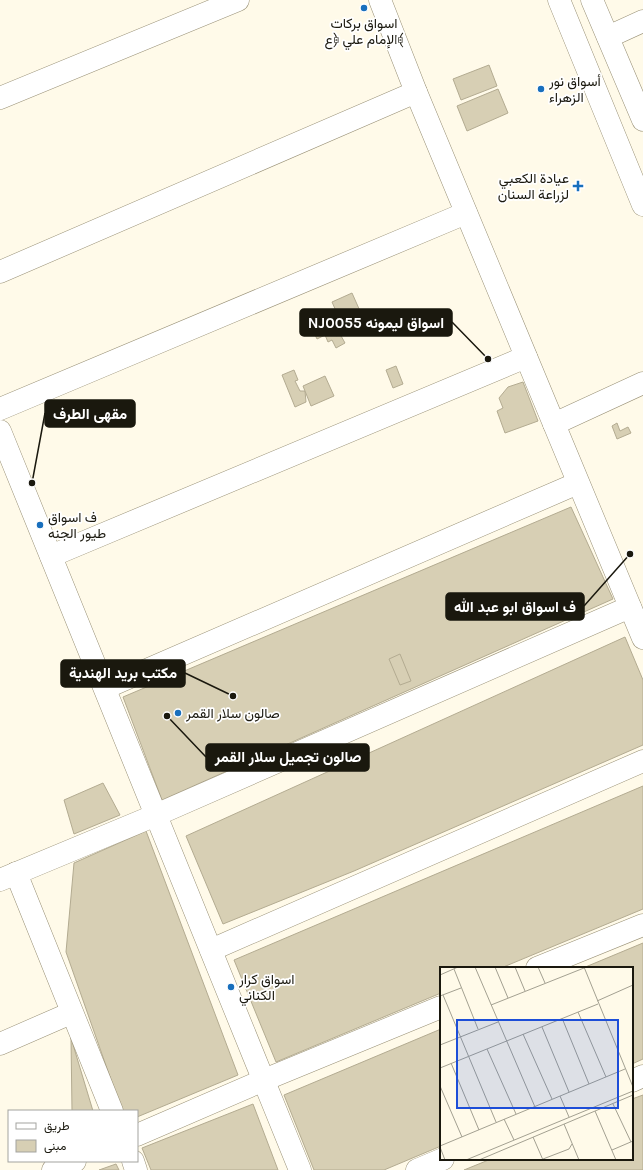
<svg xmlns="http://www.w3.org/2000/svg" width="643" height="1170" font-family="Karla,Vazirmatn,sans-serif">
  <rect width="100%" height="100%" fill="#fffae9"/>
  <g fill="#d7cfb4" stroke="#b3ab91">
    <path d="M489,65L497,86L461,100L453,79Z"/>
    <path d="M498,89L508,113L467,131L457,106Z"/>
    <path d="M352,293L360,311L340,320L332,302Z"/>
    <path d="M324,310L336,336L340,334L345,343L336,348L332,340L328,342L325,335L317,339L307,318Z"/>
    <path d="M396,366L403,384L393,388L386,370Z"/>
    <path d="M294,370L298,380L295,381L300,391H305L306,402L295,407L282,375Z"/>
    <path d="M325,376L334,396L311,406L303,386Z"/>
    <path d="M523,382L538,421L505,433L497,411L503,408L499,398L508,387Z"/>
    <path d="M617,423L620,431L628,427L631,433L617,439L612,426Z"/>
    <path d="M571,507L613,599L162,800L123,697Z"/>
    <path d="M625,637L643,680V745L354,871L223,924L186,836Z"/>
    <path d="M400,654L411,681L400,685L389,659Z"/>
    <path d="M103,783L120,815L74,834L64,800Z"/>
    <path d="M643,786V909L501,968H441V993L276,1062L234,960Z"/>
    <path d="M146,831L238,1075L137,1117V1111H122L66,952L74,863Z"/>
    <path d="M643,943V1059L632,1064V968H583Z"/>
    <path d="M441,1029V1146L384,1170H314L284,1095Z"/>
    <path d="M71,1038L93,1111H72Z"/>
    <path d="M643,1095V1170H464L491,1159H632V1099Z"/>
    <path d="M253,1104L278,1170H151L142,1148Z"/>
    <path d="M116,1164L119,1170H99Z"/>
  </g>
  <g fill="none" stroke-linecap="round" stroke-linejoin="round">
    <g stroke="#999177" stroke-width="23">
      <g id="minor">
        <path d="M380,0L416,92L643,638"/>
        <path d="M608,37L643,21"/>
        <path d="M0,98L238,0"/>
        <path d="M0,272L416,92"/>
        <path d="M0,409L466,213"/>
        <path d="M554,424L643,383"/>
        <path d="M0,431L300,1170"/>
        <path d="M51,556L526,357"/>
        <path d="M105,688L578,483"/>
        <path d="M16,873L112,1111"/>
        <path d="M0,880L156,815L630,607"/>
        <path d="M211,950L643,761"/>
        <path d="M537,968L643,925"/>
        <path d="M0,1044L71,1013"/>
        <path d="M632,1081L643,1076"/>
        <path d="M137,1135L264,1080L441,1007"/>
        <path d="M133,1161L136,1170"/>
        <path d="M53,1170L75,1161"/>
        <path d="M417,1170L443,1159"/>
      </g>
    </g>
    <g stroke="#999177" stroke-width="23">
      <g id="major">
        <path d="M559,0L643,205"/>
        <path d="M592,0L643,120"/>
      </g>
    </g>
    <use href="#minor" stroke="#fff" stroke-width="22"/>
    <use href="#major" stroke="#fff" stroke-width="22"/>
  </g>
  <g fill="#186fbd" stroke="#fff" stroke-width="1.5">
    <circle cx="364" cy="8" r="4"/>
    <circle cx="541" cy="89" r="4"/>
    <path d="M576 180h4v4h4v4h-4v4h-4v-4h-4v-4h4z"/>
    <circle cx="40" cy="525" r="4"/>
    <circle cx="178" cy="713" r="4"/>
    <circle cx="231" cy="987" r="4"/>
  </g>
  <g text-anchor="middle" stroke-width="3.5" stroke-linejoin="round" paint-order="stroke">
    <g font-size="14" fill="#1a180e" stroke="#fff" text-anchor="start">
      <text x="364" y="28" text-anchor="middle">اسواق بركات<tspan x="364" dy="16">الإمام علي ﴿ع﴾</tspan></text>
      <text x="549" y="86">أسواق نور<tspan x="549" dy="16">الزهراء</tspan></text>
      <text x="569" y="183" text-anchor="end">عيادة الكعبي<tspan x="569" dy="16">لزراعة السنان</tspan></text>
      <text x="48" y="522">ف اسواق<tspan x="48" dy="16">طيور الجنه</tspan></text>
      <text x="186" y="718">صالون سلار القمر</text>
      <text x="239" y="984">اسواق كرار<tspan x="239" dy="16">الكناني</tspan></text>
    </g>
  </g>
  <g transform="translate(440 967)">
    <rect width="193" height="193" fill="#fffae9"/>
    <path fill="none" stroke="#a3a091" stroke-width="1" d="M35,0L95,140M55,0L68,31M75,0L85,24M98,0L105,16M144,0L193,120M14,2L38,62M0,8L18,0M3,28L56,155M0,29L21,21M157,34L193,18M51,38L144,1M138,45L166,110M122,51L149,117M102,60L129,125M83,67L112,132M0,78L58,55M47,82L76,147M11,96L39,163M0,101L158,37M0,119L22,170M120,129L129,150M173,137L191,175M155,144L176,193M64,152L74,173M124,157L139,193M93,170L103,193M0,179L185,102M0,180L5,193M172,183L193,174M103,192L129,182L132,177M26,193L193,124M39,193L193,128"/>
    <path fill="#1d4ed8" fill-opacity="0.15" stroke="#1d4ed8" stroke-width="2" d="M17,53H178V141H17Z"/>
    <rect width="193" height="193" fill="none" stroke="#1a180e" stroke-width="2"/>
  </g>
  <path fill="none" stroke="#1a180e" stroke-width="1.5" d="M488 359L452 322M32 483L45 413M630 554L584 606M233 696L185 673M167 716L206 757"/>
  <g fill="#1a180e" stroke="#fff" stroke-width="1.5">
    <circle cx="488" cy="359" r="4"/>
    <circle cx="32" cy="483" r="4"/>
    <circle cx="630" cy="554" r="4"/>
    <circle cx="233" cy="696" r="4"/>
    <circle cx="167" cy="716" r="4"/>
  </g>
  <g fill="#1a180e" stroke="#1a180e" stroke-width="1.5">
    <rect x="300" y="309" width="152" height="27" rx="4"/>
    <rect x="45" y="400" width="90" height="27" rx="4"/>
    <rect x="446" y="593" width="138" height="27" rx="4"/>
    <rect x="61" y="660" width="124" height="27" rx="4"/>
    <rect x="206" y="744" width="163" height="27" rx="4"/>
  </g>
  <g font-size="15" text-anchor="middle" font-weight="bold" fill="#fff">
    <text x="376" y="328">NJ0055 اسواق ليمونه</text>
    <text x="90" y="419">مقهى الطرف</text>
    <text x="515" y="612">ف اسواق ابو عبد الله</text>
    <text x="123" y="678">مكتب بريد الهندية</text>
    <text x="288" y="762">صالون تجميل سلار القمر</text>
  </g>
  <rect x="8" y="1110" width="130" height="52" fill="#ffffff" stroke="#a3a39f"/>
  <rect x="16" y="1123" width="20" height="6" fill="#ffffff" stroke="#a3a39f"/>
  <text x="44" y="1130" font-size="12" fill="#1a180e">طريق</text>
  <rect x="16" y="1140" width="20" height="12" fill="#d7cfb4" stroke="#a3a39f"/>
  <text x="44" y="1150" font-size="12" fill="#1a180e">مبنى</text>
</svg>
